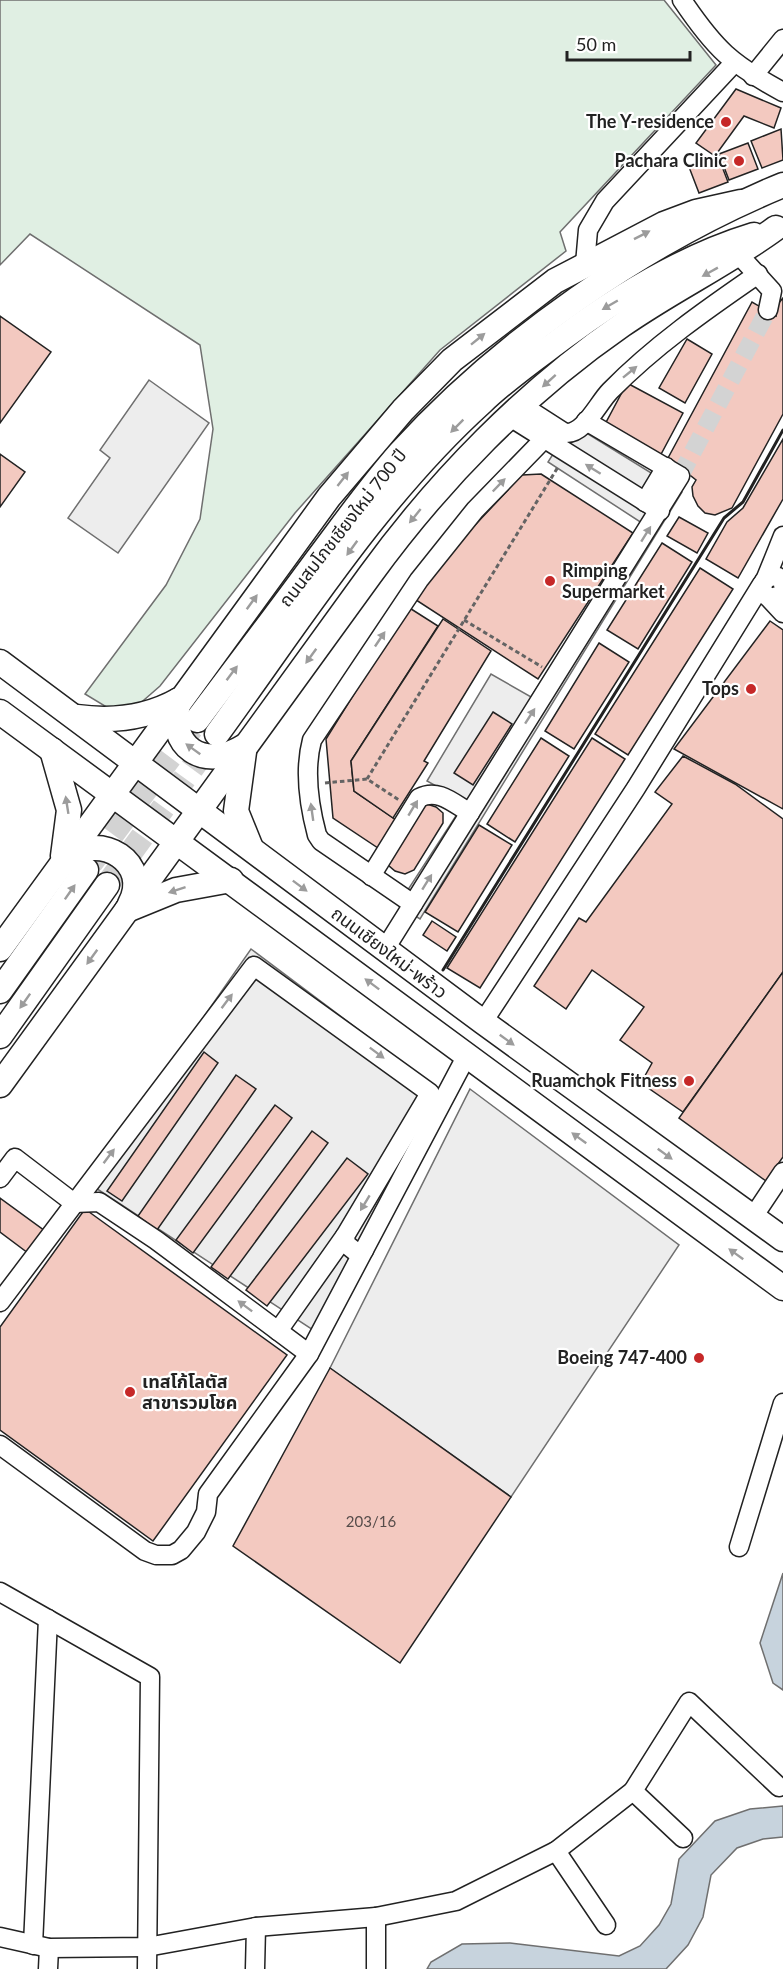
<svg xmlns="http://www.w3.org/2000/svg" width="783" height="1969" font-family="Lato,'Noto Sans Thai',sans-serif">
  <rect width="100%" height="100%" fill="#fff"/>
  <path fill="#e0efe3" stroke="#6f6f6f" stroke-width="1.5" d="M0,0H664L716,65L560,232L566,251L440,350L295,513L160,686L137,706L113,711L85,694L166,585L200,519L213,429L200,345L30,234L0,265Z"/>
  <g fill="#ededed" stroke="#6f6f6f" stroke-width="1.5">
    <path d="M149,380L209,423L118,553L68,518L110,458L100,450Z"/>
    <path d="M572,424L682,492L420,919L398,905L465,802L427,781L491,674L531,697L642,523L548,462Z"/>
    <path d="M251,949L439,1090L313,1330L88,1183Z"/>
    <path d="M470,1089L679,1245L511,1497L330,1368Z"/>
  </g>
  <g fill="#c7d3dd" stroke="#6f6f6f" stroke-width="1.5">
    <path d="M783,1573V1690L773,1683L760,1643Z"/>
    <path d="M783,1806V1837L763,1839L737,1848L711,1875L703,1917L688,1945L666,1969H427L431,1962L462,1944L510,1943L619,1956L640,1946L659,1925L671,1904L679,1859L715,1821L750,1809Z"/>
  </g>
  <g fill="#f3c9c0" stroke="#222" stroke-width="1.5">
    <path d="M736,89L781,108L774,128L744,116L715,156L696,143Z"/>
    <path d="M781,129L783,160L762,168L751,141Z"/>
    <path d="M748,143L758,169L729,180L719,154Z"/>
    <path d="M718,156L728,182L699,193L689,167Z"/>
    <path d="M783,298V414L732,508L715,515L705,513L698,506L693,496L692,487L696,480L668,458L752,302L776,316L777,305Z"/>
    <path d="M0,316L51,352L0,423Z"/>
    <path d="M687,339L712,354L685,403L659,388Z"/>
    <path d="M627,383L683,413L659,458L603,428Z"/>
    <path d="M783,439V499L738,578L706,559L727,522L743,508Z"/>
    <path d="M0,454L25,472L0,507Z"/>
    <path d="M541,474L633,533L538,679L413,598L430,573L522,475Z"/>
    <path d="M679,517L708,533L697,553L667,536Z"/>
    <path d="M662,543L692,562L638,649L607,630Z"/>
    <path d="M700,568L733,589L628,755L595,734Z"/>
    <path d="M408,607L438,626L351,761L354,791L399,822L381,850L333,818L326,739Z"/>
    <path d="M443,619L491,651L424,761L428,763L393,818L354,791L351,761Z"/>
    <path d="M770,621L783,630V809L674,749Z"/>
    <path d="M599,643L629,662L574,749L545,731Z"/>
    <path d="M493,712L512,724L473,785L454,773Z"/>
    <path d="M541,738L569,756L515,842L487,824Z"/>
    <path d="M592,738L625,759L480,988L447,968Z"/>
    <path d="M683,756L735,784L783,819V972L683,1112L641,1083L652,1063L620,1040L644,1007L592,970L566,1009L534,986L579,918L586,922L672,804L655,792Z"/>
    <path d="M427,804L436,807L443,813V823L414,870L405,874L395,871L388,865L419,806Z"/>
    <path d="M479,825L512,845L458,932L425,912Z"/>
    <path d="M432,921L456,937L447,951L423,935Z"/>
    <path d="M783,972V1157L766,1181L679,1118Z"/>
    <path d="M204,1052L218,1063L122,1201L107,1191Z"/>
    <path d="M236,1075L256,1089L157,1230L138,1216Z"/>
    <path d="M275,1105L292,1118L193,1253L176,1240Z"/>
    <path d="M312,1131L328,1143L228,1279L211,1267Z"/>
    <path d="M347,1158L368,1174L267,1306L246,1290Z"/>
    <path d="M0,1198L45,1231L28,1253L0,1232Z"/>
    <path d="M85,1209L287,1355L153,1541L0,1430V1327Z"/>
    <path d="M330,1368L511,1497L400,1663L233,1546Z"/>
  </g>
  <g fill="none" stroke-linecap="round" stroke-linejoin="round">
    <path stroke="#d3d3d3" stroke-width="18" stroke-dasharray="18 9" stroke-linecap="butt" d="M680,476L768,310"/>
    <g stroke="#d3d3d3" stroke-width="24" stroke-dasharray="24 12" stroke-linecap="butt">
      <path d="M91,863L194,725"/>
      <path d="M107,885L217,734"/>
    </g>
    <g stroke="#222" stroke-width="21">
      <g id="minor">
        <path d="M682,0C715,49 731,64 783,92"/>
        <path d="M753,76L783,39"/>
        <path d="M739,255L772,291L768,310"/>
        <path d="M585,264L588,230L605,201L734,63"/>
        <path d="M523,406L565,433C584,435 598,403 610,391C654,346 707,309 758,274"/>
        <path d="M510,417L660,511"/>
        <path d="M645,502L666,467"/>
        <path d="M766,578L783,536"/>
        <path d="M783,583L778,577L771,576L764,581L762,588L765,595L772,598L780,595L783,591"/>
        <path d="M768,597L783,613"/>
        <path d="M371,876L419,798C438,788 453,803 470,813"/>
        <path d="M413,904L321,841L317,835C309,805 304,770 312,740L419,580L475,510L545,438"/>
        <path d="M385,949L680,476L586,421"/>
        <path d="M483,1022L636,788L762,584"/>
        <path d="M0,1178L15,1158L74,1203L99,1202L156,1240L309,1354"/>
        <path d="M753,1217L783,1172"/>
        <path d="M0,1302L254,966L430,1093L345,1236L346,1244L356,1252L364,1250"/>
        <path d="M278,1331L345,1236"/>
        <path d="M0,1445L145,1551L156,1555H172L181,1550L196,1532L206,1512L208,1494L309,1354L467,1055"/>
        <path d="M739,1547L783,1403"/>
        <path d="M0,1592L150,1677L147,1969"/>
        <path d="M633,1791L683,1838"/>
        <path d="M556,1851L606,1925"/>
        <path d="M0,1937L49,1948L147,1947L256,1927L376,1917L456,1901L556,1851L633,1791L689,1702L779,1787"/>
        <path d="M33,1945L48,1619"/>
        <path d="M48,1969L49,1948"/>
        <path d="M255,1969L256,1927"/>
        <path d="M376,1969V1917"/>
      </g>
    </g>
    <g stroke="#222" stroke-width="27">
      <g id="major">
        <path d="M0,662L483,1022L783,1239"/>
        <path d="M179,700C166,747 204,772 245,746"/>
        <path d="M0,712L783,1288"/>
        <path d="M77,717C113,722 147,718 179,700"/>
        <path d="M197,720C237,667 277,614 316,561C344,524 370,487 400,453C501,342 644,242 783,185"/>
        <path d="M217,734C300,620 377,497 482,402C507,378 536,358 564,337C622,294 685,256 754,235"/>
        <path d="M52,750L69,810L63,856"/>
        <path d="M244,752L236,811L251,848"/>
        <path d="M66,858C101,831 152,863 130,904"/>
        <path d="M127,910L176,890L231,880"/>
        <path d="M0,949L329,497L403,410L452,360L555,281L664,224L696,212L741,202"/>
        <path d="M0,991L86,870"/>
        <path d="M0,1036L107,885"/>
        <path d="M0,1085L370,575C439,480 525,392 622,325C672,290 727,264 776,228"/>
      </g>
    </g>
    <g stroke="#646464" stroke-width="3" stroke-dasharray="4.5 3" stroke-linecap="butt">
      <path d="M464,620L542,667"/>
      <path d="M367,779L558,467"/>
      <path d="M325,783L367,779L399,800"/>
    </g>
    <use href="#minor" stroke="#fff" stroke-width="18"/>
    <use href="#major" stroke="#fff" stroke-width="24"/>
    <path stroke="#222" stroke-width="3" d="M443,970L724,518L743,502L783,430"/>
  </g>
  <defs><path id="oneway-solid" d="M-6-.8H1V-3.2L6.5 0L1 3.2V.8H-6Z" transform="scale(1.5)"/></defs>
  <g fill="#9c9c9c">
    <use href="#oneway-solid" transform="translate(642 235) rotate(-27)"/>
    <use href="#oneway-solid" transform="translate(710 272) rotate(151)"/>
    <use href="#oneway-solid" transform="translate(610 305) rotate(150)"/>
    <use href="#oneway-solid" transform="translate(478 339) rotate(-39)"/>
    <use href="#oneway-solid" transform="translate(630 372) rotate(-39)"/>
    <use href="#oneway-solid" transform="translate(549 381) rotate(138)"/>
    <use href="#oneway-solid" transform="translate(457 426) rotate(135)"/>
    <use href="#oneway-solid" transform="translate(593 469) rotate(-148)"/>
    <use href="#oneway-solid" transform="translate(343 479) rotate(-52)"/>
    <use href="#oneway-solid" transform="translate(499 485) rotate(-46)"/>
    <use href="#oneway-solid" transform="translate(415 516) rotate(129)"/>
    <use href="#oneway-solid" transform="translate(646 534) rotate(-58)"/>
    <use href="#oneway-solid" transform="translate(352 548) rotate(126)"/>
    <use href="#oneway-solid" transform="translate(252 602) rotate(-54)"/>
    <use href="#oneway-solid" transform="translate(380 639) rotate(-56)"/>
    <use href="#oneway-solid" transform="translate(311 656) rotate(126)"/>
    <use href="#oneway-solid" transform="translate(232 673) rotate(-53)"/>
    <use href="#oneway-solid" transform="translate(530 716) rotate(-57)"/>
    <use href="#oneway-solid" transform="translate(193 749) rotate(-144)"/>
    <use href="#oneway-solid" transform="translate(67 805) rotate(-99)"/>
    <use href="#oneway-solid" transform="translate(413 808) rotate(-59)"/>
    <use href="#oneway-solid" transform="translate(312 812) rotate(-98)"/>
    <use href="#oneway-solid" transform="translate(427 882) rotate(-58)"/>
    <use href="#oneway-solid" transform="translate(300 886) rotate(37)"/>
    <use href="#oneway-solid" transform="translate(177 890) rotate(162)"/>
    <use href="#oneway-solid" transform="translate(70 892) rotate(-55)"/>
    <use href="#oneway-solid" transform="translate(92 957) rotate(126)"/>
    <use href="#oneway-solid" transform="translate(372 984) rotate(-143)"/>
    <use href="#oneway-solid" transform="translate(25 1001) rotate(125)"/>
    <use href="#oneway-solid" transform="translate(227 1001) rotate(-53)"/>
    <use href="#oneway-solid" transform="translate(507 1040) rotate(36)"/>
    <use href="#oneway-solid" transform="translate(377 1053) rotate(37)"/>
    <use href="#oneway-solid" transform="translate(579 1138) rotate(-144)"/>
    <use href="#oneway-solid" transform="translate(665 1154) rotate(36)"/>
    <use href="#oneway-solid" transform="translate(109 1156) rotate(-53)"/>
    <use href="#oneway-solid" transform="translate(365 1203) rotate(121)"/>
    <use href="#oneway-solid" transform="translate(736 1254) rotate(-144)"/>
    <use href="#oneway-solid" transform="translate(245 1306) rotate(-143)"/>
  </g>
  <g fill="#c62828" stroke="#fff" stroke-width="2">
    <circle cx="726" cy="122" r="6"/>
    <circle cx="739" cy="161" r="6"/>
    <circle cx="550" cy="581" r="6"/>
    <circle cx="751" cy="689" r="6"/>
    <circle cx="689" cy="1081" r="6"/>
    <circle cx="699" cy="1358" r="6"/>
    <circle cx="130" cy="1392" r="6"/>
  </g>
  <g text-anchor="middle" stroke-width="4.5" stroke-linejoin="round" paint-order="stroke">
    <g font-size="15" fill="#564c4a">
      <text x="371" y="1527">203/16</text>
    </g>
    <g font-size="18" font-weight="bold" fill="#222" stroke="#fff" text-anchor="end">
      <text x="714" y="128">The Y-residence</text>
      <text x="727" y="167">Pachara Clinic</text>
      <text x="562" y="577" text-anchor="start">Rimping<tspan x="562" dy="21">Supermarket</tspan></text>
      <text x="739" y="695">Tops</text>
      <text x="677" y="1087">Ruamchok Fitness</text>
      <text x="687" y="1364">Boeing 747-400</text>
      <text x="142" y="1388" text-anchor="start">เทสโก้โลตัส<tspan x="142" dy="21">สาขารวมโชค</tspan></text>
    </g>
    <g font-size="18" fill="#222" stroke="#fff">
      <text transform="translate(343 528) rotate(-52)" y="6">ถนนสมโภชเชียงใหม่ 700 ปี</text>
      <text transform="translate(389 953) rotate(37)" y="6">ถนนเชียงใหม่-พร้าว</text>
    </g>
  </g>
  <path d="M567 51v9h123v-9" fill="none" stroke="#222222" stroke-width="3"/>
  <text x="576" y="51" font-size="18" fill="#222222" stroke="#ffffff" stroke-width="4.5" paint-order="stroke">50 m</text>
</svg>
